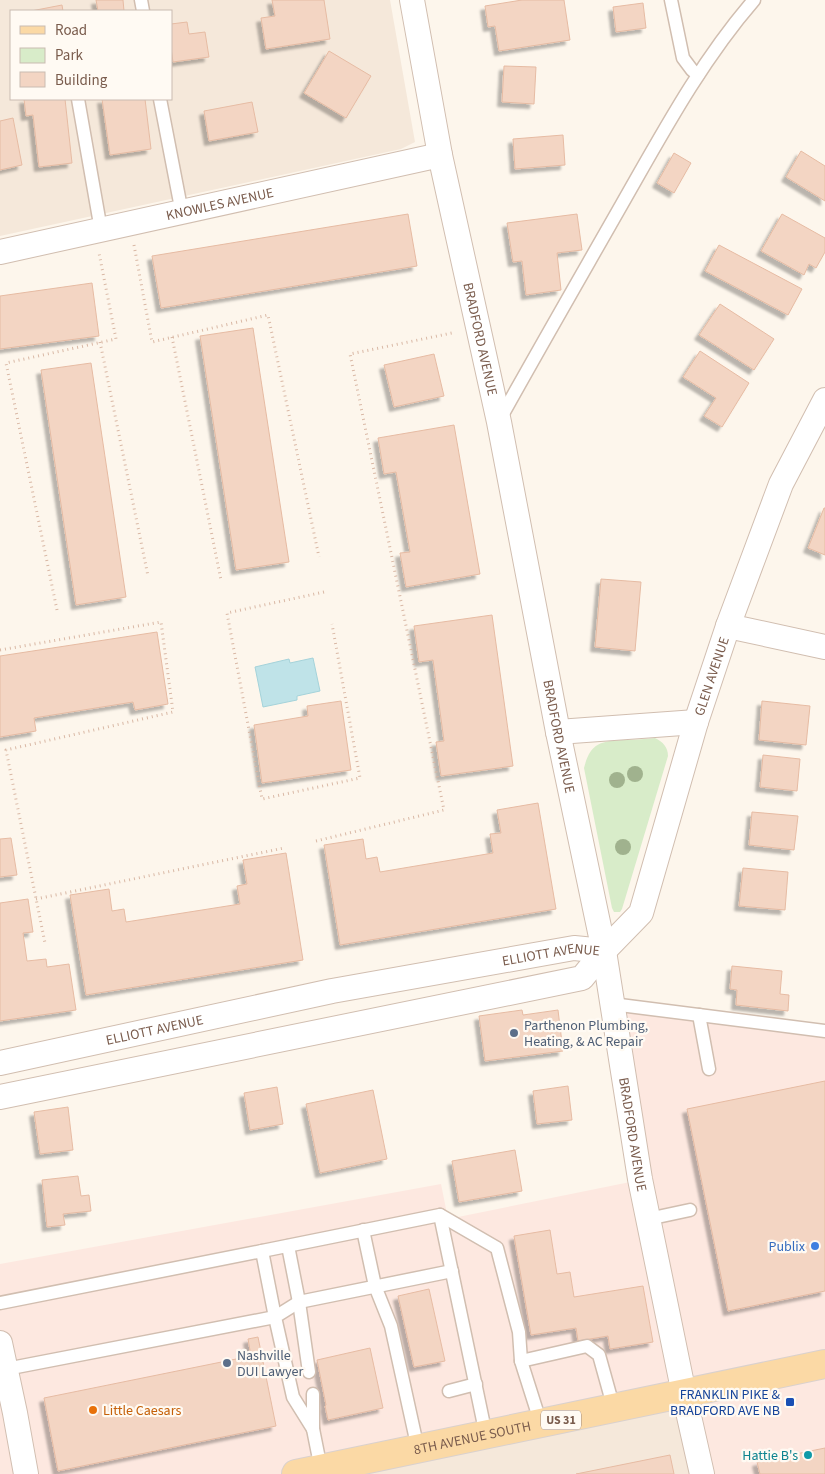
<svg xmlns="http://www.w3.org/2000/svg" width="825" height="1474" font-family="'Source Sans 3',sans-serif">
  <defs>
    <filter id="shadow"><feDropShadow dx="-4.5" dy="4.5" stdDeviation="1" flood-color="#0004"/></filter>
  </defs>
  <rect width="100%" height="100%" fill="#fdf6ec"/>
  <g fill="#f5e8da" fill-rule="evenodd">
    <path d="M0,0H390L415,142L401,149L0,236ZM11,11H171V99H11Z"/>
    <path d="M684,1394L701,1474H296Z"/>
  </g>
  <path fill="#fde8e0" d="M612,1004L825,1031V1474H702L684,1394L296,1474H0V1264L441,1184L448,1219L640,1180Z"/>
  <path fill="#d8ecc9" d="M655,738C663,742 668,747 668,756L622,909L620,912H614L612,908L584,768C590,744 600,741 622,740C633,740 644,739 655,738Z"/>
  <path fill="#bfe3e8" stroke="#a5d3da" d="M313,658L320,691L297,696V700L263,707L255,667L289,659L290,663Z"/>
  <g fill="#f3d5c3" stroke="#e6bba3" filter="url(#shadow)">
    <path d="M96,0H123L124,11H98Z"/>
    <path d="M272,0H324L330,39L266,49L261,18L275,16Z"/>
    <path d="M522,0H564L570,40L499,51L495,26L488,27L485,6Z"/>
    <path d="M643,3L646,28L616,32L613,7Z"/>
    <path d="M62,5L63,11H31Z"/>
    <path d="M187,22L189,34L205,32L209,57L173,62L171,48V24Z"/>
    <path d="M329,51L371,76L346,118L304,93Z"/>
    <path d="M504,66L536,67L534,104L502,102Z"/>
    <path d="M24,99H65L72,163L39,167L33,115L26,116Z"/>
    <path d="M102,99H145L151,149L110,155Z"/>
    <path d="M252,102L258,132L209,141L204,111Z"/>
    <path d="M13,118L22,165L0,170V121Z"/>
    <path d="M563,135L565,165L515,169L513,139Z"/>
    <path d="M801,151L825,166V201L786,177Z"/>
    <path d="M674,153L691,163L674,193L657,183Z"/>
    <path d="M408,214L417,266L161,308L152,256Z"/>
    <path d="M577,214L582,250L557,253L561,290L526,295L522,261L513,262L507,223Z"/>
    <path d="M782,214L825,238V252L816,268L809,264L804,275L761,251Z"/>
    <path d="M719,245L802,289L788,315L705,271Z"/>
    <path d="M92,283L99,336L0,349V296Z"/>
    <path d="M720,304L774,339L754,370L699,335Z"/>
    <path d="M253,328L289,562L236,570L200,336Z"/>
    <path d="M700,351L749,383L722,427L704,416L716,398L683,377Z"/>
    <path d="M434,354L444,396L394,407L384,365Z"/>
    <path d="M91,363L126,597L76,605L41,370Z"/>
    <path d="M454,425L480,574L406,587L400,553L410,552L396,472L384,474L378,438Z"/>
    <path d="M824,508H825V555L808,548Z"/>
    <path d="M601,579L641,582L635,651L595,647Z"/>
    <path d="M492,615L513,766L441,776L436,742L444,741L433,660L419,662L414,626Z"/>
    <path d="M157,632L168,704L135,710L133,702L34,718L36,731L0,737V656Z"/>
    <path d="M341,701L351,770L262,783L254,725L308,716L307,706Z"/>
    <path d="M762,701L810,706L806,745L759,740Z"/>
    <path d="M763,755L800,759L797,791L760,787Z"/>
    <path d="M538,803L556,909L340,945L324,845L363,839L366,859L377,857L380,872L493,853L490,834L501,833L497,810Z"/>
    <path d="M752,812L798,816L794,850L749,845Z"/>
    <path d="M11,838L17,875L0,877V839Z"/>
    <path d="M286,853L303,960L86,995L70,895L109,889L112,911L124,909L126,922L240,904L237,886L247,884L243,860Z"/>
    <path d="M743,868L788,872L785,910L739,906Z"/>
    <path d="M28,899L33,932L23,933L27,961L46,959L47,967L69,964L76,1010L0,1021V903Z"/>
    <path d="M732,966L782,971L780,994L789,995L788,1011L736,1005L737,990L730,989Z"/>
    <path d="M522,1010L523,1015L558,1010L563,1051L485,1061L479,1016Z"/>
    <path d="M825,1081V1291L728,1311L687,1109Z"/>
    <path d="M568,1086L572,1120L537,1124L533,1091Z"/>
    <path d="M277,1087L283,1124L250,1130L244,1093Z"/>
    <path d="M373,1090L387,1159L320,1173L306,1104Z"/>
    <path d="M68,1107L73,1150L40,1154L34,1112Z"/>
    <path d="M515,1150L522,1191L459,1202L452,1161Z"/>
    <path d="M78,1176L81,1196L89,1195L91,1211L63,1214L65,1225L47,1227L42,1180Z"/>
    <path d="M550,1230L557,1274L570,1272L574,1297L643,1286L653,1342L610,1349L608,1336L578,1341L576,1328L531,1335L514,1236Z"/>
    <path d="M429,1289L445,1361L414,1367L398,1296Z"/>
    <path d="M258,1337L276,1426L58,1471L44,1398L251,1356L248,1339Z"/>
    <path d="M370,1348L383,1408L328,1420L325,1406L326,1405L317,1360Z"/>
    <path d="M825,1448V1474H760L757,1462Z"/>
    <path d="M670,1455L674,1474H576Z"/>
  </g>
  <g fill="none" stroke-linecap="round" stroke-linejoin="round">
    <g stroke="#d1beb0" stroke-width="15">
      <g id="service">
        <path d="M141,0L143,11"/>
        <path d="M671,0L683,58L692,70L698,75"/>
        <path d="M78,99L101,230"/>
        <path d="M160,99L182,213"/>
        <path d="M500,419C540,347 581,276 622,204C662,134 701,61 754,0"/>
        <path d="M612,1004L825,1031"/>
        <path d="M699,1015L709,1069"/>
        <path d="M440,1215L486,1435"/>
        <path d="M648,1219L690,1210"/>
        <path d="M363,1230L375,1286L391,1326L418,1449"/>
        <path d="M288,1246L299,1302L309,1372"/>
        <path d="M262,1251L440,1215L497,1248L519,1332L521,1361L541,1424"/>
        <path d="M0,1303L262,1251L275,1317L6,1369"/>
        <path d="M521,1361L587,1346L599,1355L614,1409"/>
        <path d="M449,1391L476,1384"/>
        <path d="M313,1394V1429L321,1469"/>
        <path d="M313,1429L293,1397L275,1317L299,1302L452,1271"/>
      </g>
    </g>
    <g stroke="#d1beb0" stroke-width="26">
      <g id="minor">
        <path id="s1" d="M412,0L440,155L499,422L558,732L604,951L640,1179L684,1394L702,1474"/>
        <path id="s2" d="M0,252L440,155"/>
        <path d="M728,626L825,647"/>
        <path d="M558,732L696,722"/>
        <path id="s3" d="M0,1063L332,991L574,948L604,951"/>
        <path id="s4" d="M0,1097L582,978L604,951L641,913L696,722L728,626L781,484L825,400"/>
        <path d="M0,1343L15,1413L26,1474"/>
      </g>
    </g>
    <g stroke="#dad1cd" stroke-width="30">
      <g id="primary">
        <path id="s5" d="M296,1474L825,1364"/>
      </g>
    </g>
    <g stroke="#d9b8a5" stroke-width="3" stroke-dasharray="1 4" stroke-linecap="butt">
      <path d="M134,245L152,342L268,315L319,557"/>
      <path d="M172,337L221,580"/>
      <path d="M100,342L148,576"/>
      <path d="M324,592L227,613L262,799L360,778L332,624"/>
      <path d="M57,610L6,363L116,339L99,253"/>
      <path d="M0,650L161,622L173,712L6,750L45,943"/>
      <path d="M316,841L444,810L350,354L452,333"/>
      <path d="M36,899L284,848"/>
    </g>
    <use href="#service" stroke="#fff" stroke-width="12"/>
    <use href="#minor" stroke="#fff" stroke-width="24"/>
    <use href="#primary" stroke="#fbd9a5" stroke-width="28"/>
  </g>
  <g fill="#a0b28e">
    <circle cx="635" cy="774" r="8"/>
    <circle cx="617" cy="780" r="8"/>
    <circle cx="623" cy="847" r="8"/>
  </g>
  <g fill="#5c6f8a" stroke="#fffaf3" stroke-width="2">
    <circle cx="514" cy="1033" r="5"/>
    <circle cx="227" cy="1363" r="5"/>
  </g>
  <circle fill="#3f7fe0" stroke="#fffaf3" stroke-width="2" cx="815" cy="1246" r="5"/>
  <rect fill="#1a4fb4" stroke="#fffaf3" stroke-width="2" x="785" y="1397" width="10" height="10" rx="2.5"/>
  <circle fill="#e8710a" stroke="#fffaf3" stroke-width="2" cx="93" cy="1410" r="5"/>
  <circle fill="#0f9aa8" stroke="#fffaf3" stroke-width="2" cx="808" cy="1455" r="5"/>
  <g text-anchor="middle" stroke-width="4.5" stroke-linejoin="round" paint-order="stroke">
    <rect fill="#fffaf3" stroke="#a28b7f" stroke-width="1" x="541" y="1410.5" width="40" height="19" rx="4"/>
    <g font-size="12" font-weight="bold" fill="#7a5c4d">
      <text x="561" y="1424">US 31</text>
    </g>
    <g font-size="14" fill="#7a5c4d" stroke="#fffaf3">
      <text dy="5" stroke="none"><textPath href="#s2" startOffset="225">KNOWLES AVENUE</textPath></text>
      <text dy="5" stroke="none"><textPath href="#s1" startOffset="346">BRADFORD AVENUE</textPath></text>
      <text dy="5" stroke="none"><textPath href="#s4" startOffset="929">GLEN AVENUE</textPath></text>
      <text dy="5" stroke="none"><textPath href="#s1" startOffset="751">BRADFORD AVENUE</textPath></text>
      <text dy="5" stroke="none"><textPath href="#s3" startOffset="562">ELLIOTT AVENUE</textPath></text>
      <text dy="5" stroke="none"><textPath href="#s3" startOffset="158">ELLIOTT AVENUE</textPath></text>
      <text dy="5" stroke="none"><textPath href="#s1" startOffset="1156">BRADFORD AVENUE</textPath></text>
      <text dy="5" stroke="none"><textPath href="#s5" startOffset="180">8TH AVENUE SOUTH</textPath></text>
    </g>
    <g font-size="14" fill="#4e5e75" stroke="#fffaf3" text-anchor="start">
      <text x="524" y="1030">Parthenon Plumbing,<tspan x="524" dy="16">Heating, &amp; AC Repair</tspan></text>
      <text x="237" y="1360">Nashville<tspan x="237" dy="16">DUI Lawyer</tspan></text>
    </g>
    <g font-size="14" fill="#366cbe" stroke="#fffaf3" text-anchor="end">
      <text x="805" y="1251">Publix</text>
    </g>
    <g font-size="14" fill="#164399" stroke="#fffaf3" text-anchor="end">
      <text x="780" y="1399">FRANKLIN PIKE &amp;<tspan x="780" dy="16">BRADFORD AVE NB</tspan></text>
    </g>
    <g font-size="14" fill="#c56008" stroke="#fffaf3" text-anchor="start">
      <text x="103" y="1415">Little Caesars</text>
    </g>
    <g font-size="14" fill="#0d838f" stroke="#fffaf3" text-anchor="end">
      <text x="798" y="1460">Hattie B's</text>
    </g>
  </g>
  <rect x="10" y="10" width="162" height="90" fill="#fffaf3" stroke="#cabbb1"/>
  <rect x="20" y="26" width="25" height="8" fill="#fbd9a5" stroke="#cabbb1"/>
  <text x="55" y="35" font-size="15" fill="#7a5c4d">Road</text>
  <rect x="20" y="48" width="25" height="15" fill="#d8ecc9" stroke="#cabbb1"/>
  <text x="55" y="60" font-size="15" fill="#7a5c4d">Park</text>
  <rect x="20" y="72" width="25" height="15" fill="#f3d5c3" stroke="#cabbb1"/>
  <text x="55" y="85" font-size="15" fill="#7a5c4d">Building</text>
</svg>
